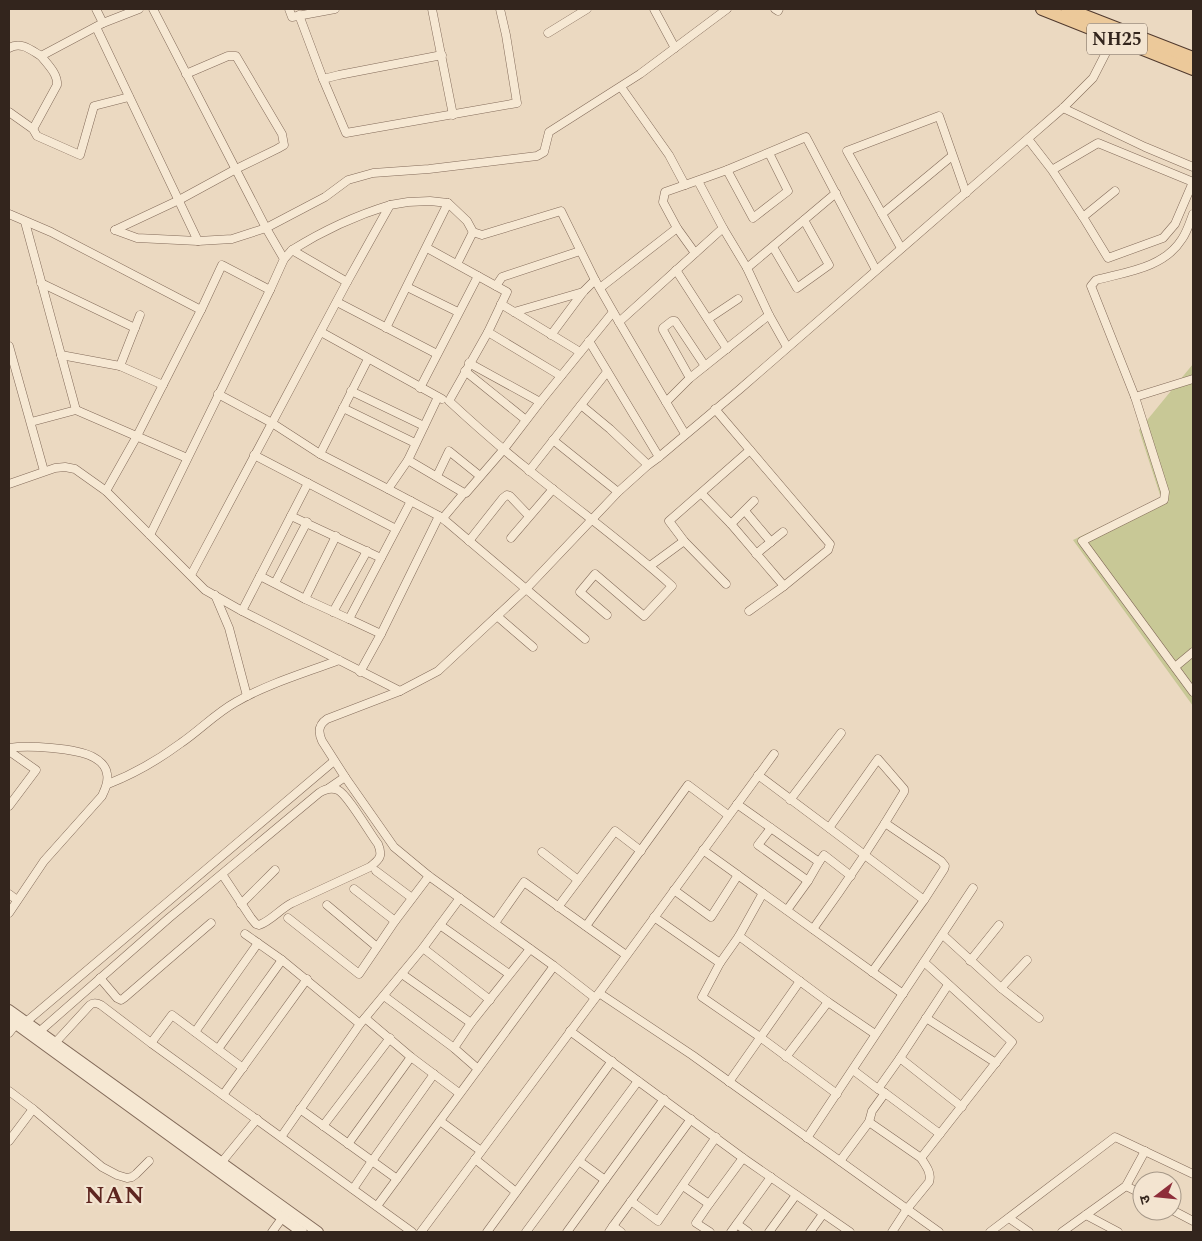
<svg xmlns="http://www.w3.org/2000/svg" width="1202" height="1241" font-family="Spectral,'Noto Sans Devanagari',serif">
  <rect width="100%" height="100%" fill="#ebd9c1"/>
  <path fill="#c8c896" d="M1193,364V706L1073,540L1161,498L1139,430Z"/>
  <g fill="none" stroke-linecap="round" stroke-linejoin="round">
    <g stroke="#836b5a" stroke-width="9">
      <g id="minor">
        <path d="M96,9L103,23L139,9"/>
        <path d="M289,9L292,17L335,9"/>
        <path d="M432,9L453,115"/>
        <path d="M654,9L675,48"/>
        <path d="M775,9L778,11L779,9"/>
        <path d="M299,15L323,79L339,75L442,55"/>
        <path d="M96,27L198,241L232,239L266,228L325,197L348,180L373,173L429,169L537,156L544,152L549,132L640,74L727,9"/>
        <path d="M548,33L587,9"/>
        <path d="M9,48C21,41 31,50 41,56L103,23"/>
        <path d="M323,79L346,133L517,103L506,35L500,9"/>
        <path d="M621,87L669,155L685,185L727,170L806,137L876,270"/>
        <path d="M1063,108L1145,147L1193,167"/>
        <path d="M9,112L33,129L37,136L80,155L94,106L129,97"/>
        <path d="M33,129L57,85C58,74 48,65 41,56"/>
        <path d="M1028,139L1052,170L1083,217L1108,258L1163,238L1175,224L1193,182L1098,143L1052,170"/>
        <path d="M727,170L753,218L788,191L769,153"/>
        <path d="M698,181L723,228L747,268"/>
        <path d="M9,214L51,232L201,310L222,265L270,290L284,259L266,228L153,9"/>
        <path d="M882,214L952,156"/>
        <path d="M1083,217L1115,191"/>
        <path d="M25,222L76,410L31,422"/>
        <path d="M677,228L663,202L665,192L685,185"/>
        <path d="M115,230L179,200L236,169L277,149L284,145L282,134L236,56H228L186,74"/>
        <path d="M115,230L137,238L198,241"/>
        <path d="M773,247L797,288L829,265L804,220"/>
        <path d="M427,248L507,292L488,332L449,401C475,425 502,449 530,471C577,509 627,545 672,586L644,616L595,574L580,592L607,615"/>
        <path d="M901,248L847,151L939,116L966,193"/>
        <path d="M292,250C324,230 354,216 390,205"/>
        <path d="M284,259L292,250L347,282"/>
        <path d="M457,264L473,232"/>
        <path d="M676,270L727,349"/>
        <path d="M41,283L135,328"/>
        <path d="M496,286L502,277L580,251"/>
        <path d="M407,287L458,312"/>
        <path d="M600,288L677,228L695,253"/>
        <path d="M337,302L437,354"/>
        <path d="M501,304L580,352"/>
        <path d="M514,312L583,292"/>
        <path d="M708,319L738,299"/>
        <path d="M386,328L448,203"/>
        <path d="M321,332L442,399"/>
        <path d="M488,332L561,376"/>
        <path d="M551,335L583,292L595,280"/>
        <path d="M589,341L659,457"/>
        <path d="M9,346L44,471"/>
        <path d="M787,347L769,315L747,268L836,193"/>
        <path d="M61,355L120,366L163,385"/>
        <path d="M469,363L540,402"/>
        <path d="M120,366L140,315"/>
        <path d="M465,371L526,420"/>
        <path d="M690,378L663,330V328L672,321H675L705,366"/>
        <path d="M1193,379L1135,397L1165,492L1164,500L1082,541L1193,692"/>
        <path d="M420,388L478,276"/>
        <path d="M351,391L424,426"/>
        <path d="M218,394L272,423L320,454L388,489L408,460L438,397"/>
        <path d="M1135,397L1091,286L1096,280C1126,272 1164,268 1182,239C1187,232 1190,222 1193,214"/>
        <path d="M666,402L619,322L723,228"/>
        <path d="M581,405L610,429L648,465"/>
        <path d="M343,408L415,443"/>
        <path d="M76,410L187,458"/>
        <path d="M685,434L666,402L690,378L769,315"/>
        <path d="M553,440L618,492"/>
        <path d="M320,454L368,359"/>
        <path d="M254,455L396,529"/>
        <path d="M408,460L464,493H466L504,449L540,402L613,312"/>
        <path d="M529,471L607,372"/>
        <path d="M437,476L449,451L480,476"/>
        <path d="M9,484L55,468L65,467L75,469L106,491L205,590L242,611L400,691L438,671L526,589L618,492L648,465L659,457L740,389L1063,108L1093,78L1115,35"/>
        <path d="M388,489L439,516L447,522L585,639"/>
        <path d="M106,491L137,436L201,310"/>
        <path d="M702,494L731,524L784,586L828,550L830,544L715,409"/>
        <path d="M745,511L771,542"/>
        <path d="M291,516L381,558"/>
        <path d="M443,518L464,493"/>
        <path d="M731,524L754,501"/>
        <path d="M150,535L270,290"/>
        <path d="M511,538L553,489"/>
        <path d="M469,541L503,498L507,495L510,496L529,516"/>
        <path d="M756,554L783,532"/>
        <path d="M650,566L684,541"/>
        <path d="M191,575L347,282L390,205L408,202L430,201L448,203L467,221L473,232L482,235L561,211L595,280L619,322"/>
        <path d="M260,576L305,599L349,619L411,501"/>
        <path d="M275,583L307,522"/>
        <path d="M726,584L684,541L669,521L750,450"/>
        <path d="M215,595L229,628L247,696"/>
        <path d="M305,599L336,536"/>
        <path d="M242,611L308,483"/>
        <path d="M749,611L784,586"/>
        <path d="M333,612L367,551"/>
        <path d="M497,616L533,647"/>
        <path d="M349,619L381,634"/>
        <path d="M1175,667L1193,652"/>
        <path d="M360,672L381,634L439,516"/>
        <path d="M400,691L327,719C318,725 318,732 322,741L345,777L394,847L429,876L554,966L595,998"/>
        <path d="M9,748C28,745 76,748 93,757C99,760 106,766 107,774C109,782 105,789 102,796L44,861L9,913"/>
        <path d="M9,751L36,770L9,806"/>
        <path d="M758,775L829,828L878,759L904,789V792C876,839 845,885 813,929"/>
        <path d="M108,784C134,774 158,760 181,743C200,730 216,713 236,702C267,684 305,673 339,660"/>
        <path d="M329,788L345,777"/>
        <path d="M790,800L841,733"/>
        <path d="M737,804L819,862L808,881L787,910"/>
        <path d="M771,828L758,845L808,881"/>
        <path d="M829,828L924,900"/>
        <path d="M703,850L903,994"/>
        <path d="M542,852L578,880"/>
        <path d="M819,862L824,855L851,876"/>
        <path d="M376,871L412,898"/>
        <path d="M354,889L395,921"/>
        <path d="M674,890L711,917L738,875"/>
        <path d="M763,893L739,936L720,963L702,997L760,1037L837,1094"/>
        <path d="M9,894L17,900"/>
        <path d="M241,904L275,870"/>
        <path d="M327,905L377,947"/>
        <path d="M558,907L615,831L641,851"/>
        <path d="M654,917L720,963"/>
        <path d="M288,918L359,974L395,921L429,876"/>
        <path d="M495,923L524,882L626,955"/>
        <path d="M440,925L509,974"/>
        <path d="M586,926L688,785L728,815"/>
        <path d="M245,934L282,960L360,1024"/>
        <path d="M943,935L1001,988L1039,1018"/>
        <path d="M739,936L828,1002L875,1034"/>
        <path d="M423,948L490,1000"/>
        <path d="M970,961L999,925"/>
        <path d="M872,972L924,900L944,869L945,866L941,861L885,823"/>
        <path d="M402,974L471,1023"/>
        <path d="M100,978L117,998L121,1000L124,998L211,923"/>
        <path d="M1001,988L1027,960"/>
        <path d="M599,993L692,1055L939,1232"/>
        <path d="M384,996L454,1048"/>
        <path d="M365,1018L411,1057L459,1093"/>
        <path d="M926,1018L996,1063"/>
        <path d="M26,1022L334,761"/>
        <path d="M570,1031L743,1158L850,1232"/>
        <path d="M39,1032L169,918L319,793C325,789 331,787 338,790C348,795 370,834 378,844C383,856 380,859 370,867L292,903C280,909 271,921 259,925L256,924L251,918L222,874"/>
        <path d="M195,1032L258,943"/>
        <path d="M9,1033L16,1024"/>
        <path d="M55,1043L90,1005C94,1002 97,1003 101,1005L151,1043L412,1232"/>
        <path d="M151,1043L172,1015L243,1068"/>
        <path d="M218,1049L282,960"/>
        <path d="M786,1057L828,1002"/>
        <path d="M900,1058L962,1107"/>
        <path d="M478,1069L454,1048L471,1023L530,949"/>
        <path d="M853,1070L878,1089"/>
        <path d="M729,1082L800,981"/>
        <path d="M9,1091L33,1109L102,1167L117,1175L127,1178L132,1177L136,1174L149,1161"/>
        <path d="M885,1093L878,1089L900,1058L948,985"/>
        <path d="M223,1095L307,979"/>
        <path d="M300,1109L397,1179"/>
        <path d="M440,1121L481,1151"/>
        <path d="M869,1122L921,1158L1012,1042L924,962"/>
        <path d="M323,1126L390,1038"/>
        <path d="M281,1137L360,1024L423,948L460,898"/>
        <path d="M807,1138L973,888"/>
        <path d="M9,1141L33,1109"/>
        <path d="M348,1144L411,1057"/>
        <path d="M475,1159L516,1192"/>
        <path d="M579,1161L605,1180"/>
        <path d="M840,1161L869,1122L872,1111L885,1093L940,1134"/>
        <path d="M221,1163L257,1119"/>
        <path d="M683,1186L709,1204L743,1158"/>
        <path d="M1126,1186L1142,1194"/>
        <path d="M353,1189L372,1161L434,1074"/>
        <path d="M631,1201L658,1221L716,1137"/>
        <path d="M709,1204L696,1223L710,1232"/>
        <path d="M377,1206L554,966"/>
        <path d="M1172,1210L1193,1221"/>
        <path d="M1086,1215L1118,1232"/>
        <path d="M1009,1218L1029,1232"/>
        <path d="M737,1224L748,1232"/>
        <path d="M613,1226L691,1119"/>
        <path d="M272,1232L285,1214"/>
        <path d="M421,1232L599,993L774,754"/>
        <path d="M487,1232L612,1061"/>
        <path d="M526,1232L638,1081"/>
        <path d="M567,1232L664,1099"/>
        <path d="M609,1232L613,1226L621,1232"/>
        <path d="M731,1232L771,1177"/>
        <path d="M769,1232L796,1195"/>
        <path d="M810,1232L823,1214"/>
        <path d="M892,1232L907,1209L929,1182C932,1173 926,1166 921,1158"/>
        <path d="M990,1232L1115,1137L1193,1174"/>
        <path d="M1062,1232L1126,1186L1145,1151"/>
      </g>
    </g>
    <g stroke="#836b5a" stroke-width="12">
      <g id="tertiary">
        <path d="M9,1010L318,1232"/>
        <path d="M9,1019L302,1232"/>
      </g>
    </g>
    <g stroke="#513a2e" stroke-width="14">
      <g id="primary">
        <path d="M1042,9L1193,69"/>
        <path d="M1067,9L1193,58"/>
      </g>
    </g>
    <use href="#minor" stroke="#f6e8d3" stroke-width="8"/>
    <use href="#tertiary" stroke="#f6e8d3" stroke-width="10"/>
    <use href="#primary" stroke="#ecc99a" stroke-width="12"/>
  </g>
  <g text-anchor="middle" stroke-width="4.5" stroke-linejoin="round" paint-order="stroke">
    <rect fill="#f3e4d0" stroke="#6d5e53" stroke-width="1" x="1087" y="23.5" width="60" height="31" rx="4"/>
    <g font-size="18" font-weight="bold" fill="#33251d">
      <text x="1117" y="45">NH25</text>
    </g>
    <g font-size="24" font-weight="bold" letter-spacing="1" fill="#5d251f" stroke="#f3e4d0">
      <text x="115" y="1203">NAN</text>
    </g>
  </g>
  <rect width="1202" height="1241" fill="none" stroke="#33251d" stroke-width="20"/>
  <g transform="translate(1157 1196) rotate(254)"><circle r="24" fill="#f3e4d0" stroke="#a69888"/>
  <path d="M0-4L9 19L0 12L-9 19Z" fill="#8e2e3a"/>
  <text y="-8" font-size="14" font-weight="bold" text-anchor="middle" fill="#33251d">उ</text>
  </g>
</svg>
